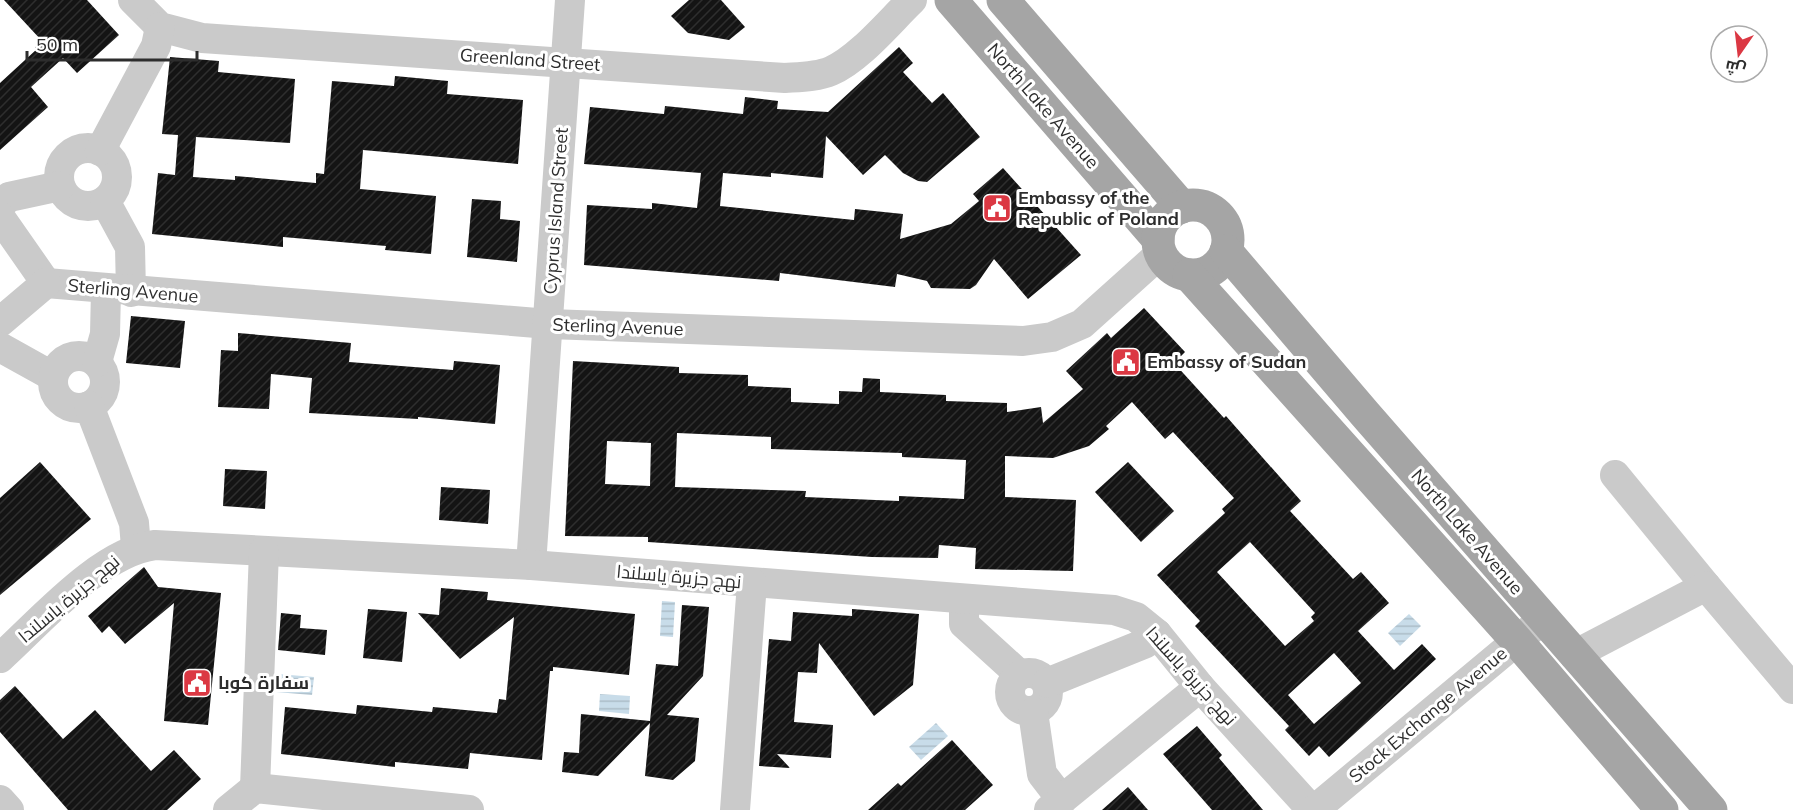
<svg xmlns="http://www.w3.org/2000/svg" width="1793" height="810" font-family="Mulish,Cairo,sans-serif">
  <defs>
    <pattern id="water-rules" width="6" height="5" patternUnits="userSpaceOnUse" patternTransform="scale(1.5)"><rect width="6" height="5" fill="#c8dce9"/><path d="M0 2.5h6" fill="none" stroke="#acbdc8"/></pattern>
    <pattern id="building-hatch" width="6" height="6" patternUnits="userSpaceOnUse" patternTransform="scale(1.5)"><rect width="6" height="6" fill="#141414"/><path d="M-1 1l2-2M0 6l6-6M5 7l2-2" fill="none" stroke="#2e2e2e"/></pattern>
  </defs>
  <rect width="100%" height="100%" fill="#fff"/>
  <g fill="url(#water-rules)">
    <path d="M662,601L675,602L673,637L660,636Z"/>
    <path d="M1409,614L1421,626L1400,646L1388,633Z"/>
    <path d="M278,674L314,677L312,695L276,692Z"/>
    <path d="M600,694L630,696L629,714L599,711Z"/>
    <path d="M936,723L948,736L921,760L909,747Z"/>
  </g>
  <g fill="url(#building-hatch)" fill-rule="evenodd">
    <path d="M4,0H87L119,35L77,73L63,58L31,87L48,107L0,150V83L37,49L35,47L42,41Z"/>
    <path d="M689,0H721L745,27L729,40L688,33L671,16Z"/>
    <path d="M899,47L913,63L903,72L932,103L943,93L980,137L927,182L918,181L903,173L885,155L863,175L826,136L823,178L771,173V177L723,173L720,206L854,220L855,209L903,214L900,239L951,224L979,201L973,194L1003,168L1081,255L1028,299L994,259L976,285L970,289L931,288L927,281L897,274L895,287L780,273L779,281L584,265L587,205L652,209V203L697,208L701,173L584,164L590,107L664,114L665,106L743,114L745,97L778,101L777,109L828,112Z"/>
    <path d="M170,57L219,61L218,72L295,79L290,143L196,137L193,177L235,180V176L316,183V173L324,174L332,81L394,86L395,76L448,81L447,94L523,100L518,164L363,150L360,189L436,196L431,254L385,250L386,246L283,237V247L152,234L158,173L175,175L178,135L162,134Z"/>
    <path d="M472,199L501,201L500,219L520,221L517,262L467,257Z"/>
    <path d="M1144,308L1185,352L1174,363L1224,418L1226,416L1301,501L1290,511L1353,579L1361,572L1389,603L1358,631L1394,670L1422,644L1436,659L1329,757L1319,746L1309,756L1285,730L1289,726L1195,626L1200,621L1157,575L1225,513L1222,509L1234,498L1173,432L1165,439L1132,402L1106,426L1109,429L1089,446L1053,458L1005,456V497L1076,500L1073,571L975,569L976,548L939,545L938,558L872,557L648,542V537L565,536L573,361L679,367V373L748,375V386L791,388V402L839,404V391L862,392L863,378L880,379V392L946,395V401L1007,403V412L1041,407L1043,423L1083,389L1066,371L1107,333L1111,338ZM677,433L771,437V449L902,453V457L966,460L964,499L899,496V501L805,497L806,491L675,487ZM607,441L651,443L650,486L605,484ZM1250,542L1315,613L1311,617L1314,621L1285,646L1217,572ZM1334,653L1361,683L1314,724L1288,695Z"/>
    <path d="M131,316L185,321L180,368L126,363Z"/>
    <path d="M238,333L351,343L349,362L453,370L454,361L500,365L495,424L418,417V419L309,413L312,378L271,374L269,409L218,407L221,350L238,351Z"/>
    <path d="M40,462L91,519L0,595V498Z"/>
    <path d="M1128,462L1174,511L1141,542L1095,492Z"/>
    <path d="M225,469L267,471L265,509L223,506Z"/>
    <path d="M441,487L490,490L488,524L439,520Z"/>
    <path d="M144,567L158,587L221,593L208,725L164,721L174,603L125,644L109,626L102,633L88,616Z"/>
    <path d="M441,588L488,592L487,600L635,614L629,675L553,667V671H550L542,760L470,753L468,769L395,762V767L281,754L285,707L356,714L357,705L432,712L433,707L497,713L499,699L506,700L514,617L460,659L418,613L439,615Z"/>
    <path d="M682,605L709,607L703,676L667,715L699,718L695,761L673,780L645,776L650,723L598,776L562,772L564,752L579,753L581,714L650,721L656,664L678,666Z"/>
    <path d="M368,609L407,612L402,662L363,658Z"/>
    <path d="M852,609L919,614L913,685L874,716L819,643L817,673L798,672L794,722L833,725L831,758L777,754L790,768L759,766L769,639L791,641L793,612L852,616Z"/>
    <path d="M281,613L301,615L300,628L327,630L325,655L278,650Z"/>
    <path d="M15,686L63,739L95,710L151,771L174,750L201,779L167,810H68L0,732V700Z"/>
    <path d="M1197,726L1222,755L1219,758L1263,810H1212L1163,754Z"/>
    <path d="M952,740L993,785L965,810H868L898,783L901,786Z"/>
    <path d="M1128,787L1148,810H1102Z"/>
  </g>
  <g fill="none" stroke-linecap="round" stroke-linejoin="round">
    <g stroke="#cacaca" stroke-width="30">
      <path d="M133,0L160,27L202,38L785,78C800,77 817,77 831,71C859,59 890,21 912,0"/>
      <circle cx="88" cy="177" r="29"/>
      <path d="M100,151L156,46L160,27"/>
      <path d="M105,201L130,247L131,292"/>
      <path d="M0,205L9,197L60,186"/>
      <path d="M0,217L46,283"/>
      <path d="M46,283L549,324L1023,341L1052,337L1082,324L1161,253"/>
      <path d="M0,322L46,283"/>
      <path d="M0,347L52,376"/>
      <circle cx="79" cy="382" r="26"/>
      <path d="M97,362L105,334L106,290"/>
      <path d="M89,406L134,523L136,547"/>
      <path d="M1615,475L1706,586"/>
      <path d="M531,565L570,0"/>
      <path d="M964,599V624L1020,675"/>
      <path d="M1574,655L1706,586L1793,689"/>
      <path d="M0,658C41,621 100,552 155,545L531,565L1114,610L1136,617L1157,634L1200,687L1312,810"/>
      <circle cx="1029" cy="692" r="19"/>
      <path d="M1047,683L1146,643L1157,634"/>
      <path d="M1033,712L1042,774L1062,800"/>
      <path d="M255,788L264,551"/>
      <path d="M0,800L9,810"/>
      <path d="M228,810L255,788L469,810"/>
      <path d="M735,810L752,583"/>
      <path d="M1049,810L1200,687"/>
      <path d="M1314,810L1536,625"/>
    </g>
    <g stroke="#a5a5a5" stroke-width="33">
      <path d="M951,0L1158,239"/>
      <path d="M1003,0L1182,207"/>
      <circle cx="1193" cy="240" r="35"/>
      <path d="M1226,251L1365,414L1711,810"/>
      <path d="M1189,275L1517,641L1662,810"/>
    </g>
  </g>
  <defs>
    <g id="civic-square" transform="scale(1.5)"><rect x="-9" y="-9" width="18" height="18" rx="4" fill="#db3843" stroke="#fff"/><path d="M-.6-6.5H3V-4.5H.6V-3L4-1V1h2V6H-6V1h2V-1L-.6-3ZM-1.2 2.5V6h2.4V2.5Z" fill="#fff"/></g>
  </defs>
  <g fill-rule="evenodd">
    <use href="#civic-square" x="997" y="208"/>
    <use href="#civic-square" x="1126" y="362"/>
    <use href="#civic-square" x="197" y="683"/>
  </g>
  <g text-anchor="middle" stroke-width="6" stroke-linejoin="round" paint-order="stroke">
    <g font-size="18" fill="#2d2d2d" stroke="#fff">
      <text transform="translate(530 60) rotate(4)" y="6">Greenland Street</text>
      <text transform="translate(1043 106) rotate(49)" y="6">North Lake Avenue</text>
      <text transform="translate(556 211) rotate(-86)" y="6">Cyprus Island Street</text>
      <text transform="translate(133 291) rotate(5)" y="6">Sterling Avenue</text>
      <text transform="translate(618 327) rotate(2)" y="6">Sterling Avenue</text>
      <text transform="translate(1467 532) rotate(49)" y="6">North Lake Avenue</text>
      <text transform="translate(679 577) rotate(5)" y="6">نهج جزيرة ياسلندا</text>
      <text transform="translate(69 599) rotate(-40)" y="6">نهج جزيرة ياسلندا</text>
      <text transform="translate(1191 676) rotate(48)" y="6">نهج جزيرة ياسلندا</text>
      <text transform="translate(1428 715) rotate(-40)" y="6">Stock Exchange Avenue</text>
    </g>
    <g font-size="18" font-weight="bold" fill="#2d2d2d" stroke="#fff" text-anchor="start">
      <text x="1018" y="204">Embassy of the<tspan x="1018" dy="21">Republic of Poland</tspan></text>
      <text x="1147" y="368">Embassy of Sudan</text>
      <text x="218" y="689">سفارة كوبا</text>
    </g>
  </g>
  <g transform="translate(1739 54) rotate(194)"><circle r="28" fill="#ffffff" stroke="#ababab" stroke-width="1.5"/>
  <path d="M0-4.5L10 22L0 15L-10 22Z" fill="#db3843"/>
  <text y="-9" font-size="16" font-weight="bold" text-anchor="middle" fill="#2d2d2d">ش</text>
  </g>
  <path d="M27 51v9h170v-9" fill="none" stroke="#2d2d2d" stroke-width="3"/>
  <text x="36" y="51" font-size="18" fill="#2d2d2d" stroke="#ffffff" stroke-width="4.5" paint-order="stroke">50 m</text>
</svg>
